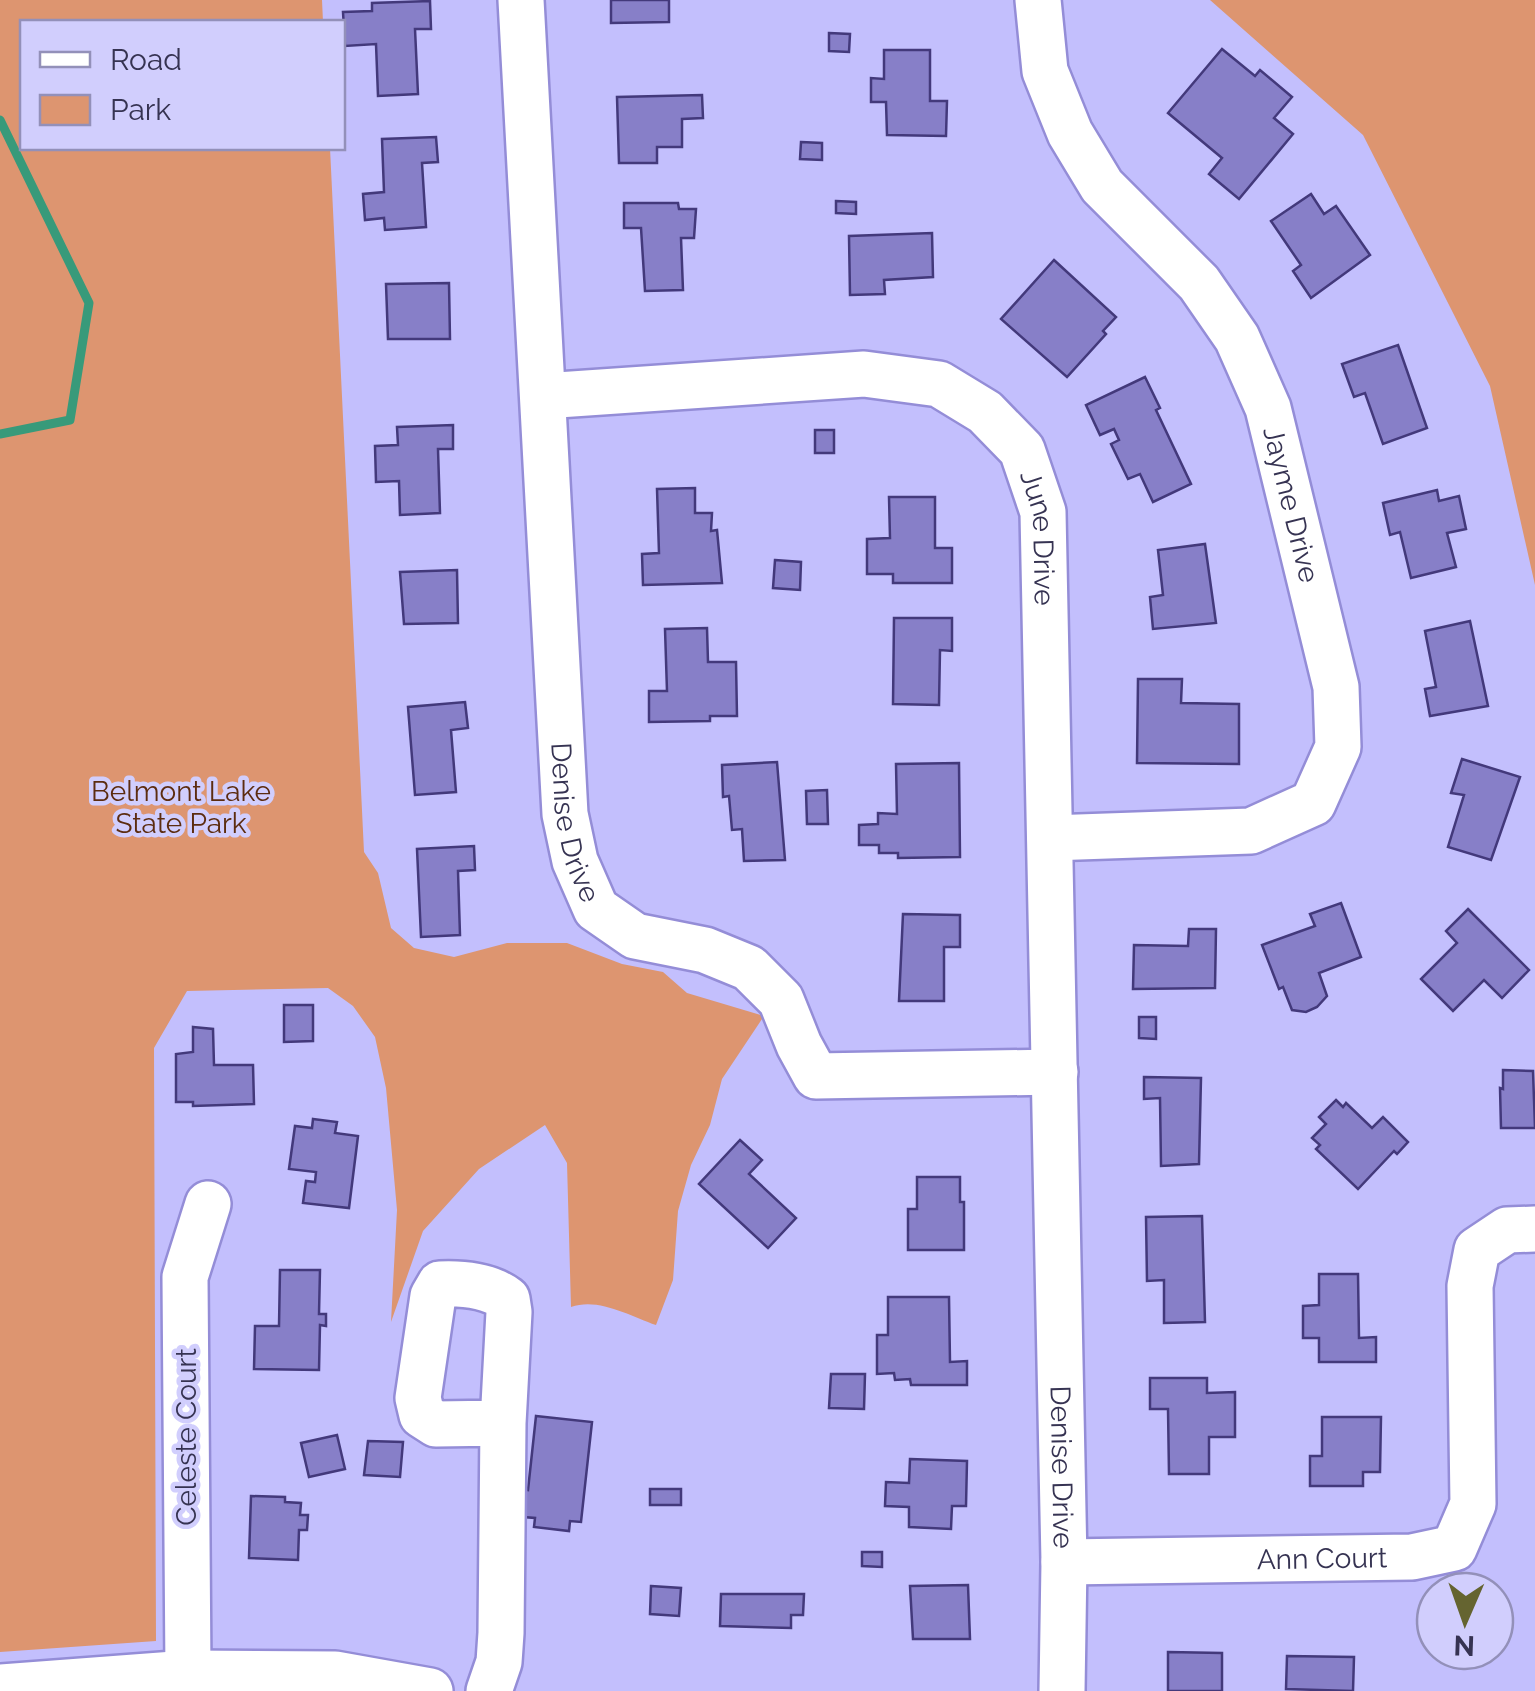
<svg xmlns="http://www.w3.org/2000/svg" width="1535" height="1691" font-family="Raleway,sans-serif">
  <rect width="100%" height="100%" fill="#c3bffd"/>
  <g fill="#dd9570">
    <path d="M0,0H322L323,22H22V148H330L364,852L378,873L391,928L414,948L454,957L507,943H567L622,964L663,972L687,993L764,1016L722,1079L710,1125L691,1165L678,1211L673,1280L656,1325C630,1316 598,1297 571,1307L567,1163L545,1125L479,1169L423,1231L391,1322L397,1210L386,1088L375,1037L353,1006L328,988L187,991L154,1048L156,1641L0,1652Z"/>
    <path d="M1210,0H1535V585L1490,386L1363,135Z"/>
  </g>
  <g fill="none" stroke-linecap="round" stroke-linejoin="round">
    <path stroke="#389a7a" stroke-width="9" d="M0,120L89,303L70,420L0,434"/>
  </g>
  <g fill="#877fc8" stroke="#43397b" stroke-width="2.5">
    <path d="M611,0H669V22L611,23Z"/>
    <path d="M430,1L431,29H415L418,94L378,96L376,44L345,46L343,12L372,11V3Z"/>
    <path d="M829,33L850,34L849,52L829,51Z"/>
    <path d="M1222,49L1255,76L1260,70L1292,97L1274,118L1293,134L1239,199L1209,174L1222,158L1168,113Z"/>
    <path d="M884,50H930V101H947L946,136L887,135L886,102H871V78L884,79Z"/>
    <path d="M702,95L703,118L682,119V147H657V163H619L617,97Z"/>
    <path d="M436,137L438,162L422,163L426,227L385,230L384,218L365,220L363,194L384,192L382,139Z"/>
    <path d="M801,142L822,143V160L800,159Z"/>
    <path d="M1311,194L1324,214L1336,206L1370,255L1311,298L1293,271L1301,265L1271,221Z"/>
    <path d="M836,201L856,202V214L836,213Z"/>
    <path d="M624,203H678L679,209H696L694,238H681L683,290L645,291L641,228H624Z"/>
    <path d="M932,233L933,277L884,280L885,294L850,295L849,236Z"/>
    <path d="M1054,260L1116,317L1103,331L1106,334L1067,377L1001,319Z"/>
    <path d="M449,283L450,339H388L386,284Z"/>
    <path d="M1398,345L1427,428L1383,444L1365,393L1354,397L1342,364Z"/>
    <path d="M1145,377L1160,408L1156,410L1191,484L1153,502L1140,474L1128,479L1111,444L1119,440L1114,429L1100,435L1086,405Z"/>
    <path d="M453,425V449H438L440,513L400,515L399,481L376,482L375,446L398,445L397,427Z"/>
    <rect x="815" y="430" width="19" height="23"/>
    <path d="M695,488V513H712L711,531L717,530L722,583L643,585L642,554L659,553L657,489Z"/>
    <path d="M1437,490L1439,501L1459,496L1466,529L1447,533L1456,567L1411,578L1400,532L1390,535L1383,503Z"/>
    <path d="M889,497H935V548H952V583H893V574H867V539L890,538Z"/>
    <path d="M1205,544L1216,623L1153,629L1150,597L1163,595L1158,550Z"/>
    <path d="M775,560L801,562L800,590L773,588Z"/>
    <path d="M457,570L458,623L404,624L400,572Z"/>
    <path d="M894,618H952V651L940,650L939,705L893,704Z"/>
    <path d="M1470,621L1488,706L1430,716L1425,689L1436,687L1425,631Z"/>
    <path d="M707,628L708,662H736L737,716H710V721L649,722V691H667L665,629Z"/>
    <path d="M1138,679H1182L1181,703L1239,704V764L1137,763Z"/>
    <path d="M465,702L468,728L451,730L456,792L415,795L408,707Z"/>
    <path d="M1462,759L1520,777L1491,860L1448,847L1464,795L1451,793Z"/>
    <path d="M777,762L785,860L744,861L742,829L732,830L729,796L723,797L722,765Z"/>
    <path d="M959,763L960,857L898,858V853H879V845H859V825L878,824V813L897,814L896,764Z"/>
    <path d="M827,790L828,824H807L806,791Z"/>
    <path d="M474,846L475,870L458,871L460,935L421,937L417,849Z"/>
    <path d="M1341,903L1361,957L1319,973L1327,996L1317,1007L1306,1012L1292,1010L1283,987L1279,989L1262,945L1315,926L1310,914Z"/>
    <path d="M1468,909L1529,970L1502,998L1484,980L1453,1011L1421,979L1457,943L1446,931Z"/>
    <path d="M903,914L960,915V947H944V1001H899Z"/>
    <path d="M1189,929H1216L1215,988L1133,989L1134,945L1188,946Z"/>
    <path d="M284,1005H313V1041L284,1042Z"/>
    <path d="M1139,1017H1156V1039L1139,1038Z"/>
    <path d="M193,1027L213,1029L214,1065H253L254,1104L193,1106V1102H176V1054L193,1052Z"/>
    <path d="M1503,1070L1533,1071L1535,1128H1501L1500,1088L1503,1089Z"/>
    <path d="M1144,1077L1201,1078L1199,1164L1161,1166L1160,1098L1144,1099Z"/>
    <path d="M1336,1100L1343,1107L1346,1103L1372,1128L1383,1117L1408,1142L1397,1154L1394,1151L1358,1189L1316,1149L1320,1145L1312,1138L1326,1124L1319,1117Z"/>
    <path d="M313,1119L337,1122L335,1133L358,1136L349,1208L303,1203L306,1181L315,1182L316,1172L289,1169L295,1126L312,1128Z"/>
    <path d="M740,1140L762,1160L749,1174L796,1218L768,1248L699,1184Z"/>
    <path d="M917,1177H960V1202H964V1250H908V1209H917Z"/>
    <path d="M1202,1216L1205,1322L1164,1323V1280L1147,1281L1146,1217Z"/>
    <path d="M280,1270H320L319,1314H326V1326L320,1325L319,1370L254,1369L255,1326H279Z"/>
    <path d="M1319,1274H1358L1359,1338L1376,1337V1362H1319V1338H1303V1306L1319,1305Z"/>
    <path d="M888,1297H949L950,1362L967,1361V1385H911L910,1379L895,1380L894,1373L877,1374V1335H888Z"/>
    <path d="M831,1374H865L864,1409L829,1408Z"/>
    <path d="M1150,1378H1207V1393L1235,1392V1437H1209V1474H1169L1168,1409H1150Z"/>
    <path d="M536,1416L592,1422L581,1522L570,1521L569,1531L534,1527L535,1518L523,1517L512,1488L528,1490Z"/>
    <path d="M1322,1417H1381L1380,1472H1363V1486H1310V1456H1322Z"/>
    <path d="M337,1435L345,1469L309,1477L301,1443Z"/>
    <path d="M368,1441L403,1442L400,1477L364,1475Z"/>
    <path d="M910,1459L967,1461L966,1506H952L951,1529L909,1527V1507L885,1506L886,1482L909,1483Z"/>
    <rect x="650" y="1489" width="31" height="16"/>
    <path d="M251,1496L285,1497V1502L301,1503L300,1515H308L307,1530H299L298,1560L249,1558Z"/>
    <path d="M862,1552H882V1567L862,1566Z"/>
    <path d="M968,1585L970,1639H913L910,1586Z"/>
    <path d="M651,1586L681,1588L679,1616L650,1614Z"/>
    <path d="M721,1594H804L803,1615H791V1628L720,1626Z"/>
    <path d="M1168,1652L1222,1653V1691H1168Z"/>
    <path d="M1287,1656L1354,1657L1353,1691L1286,1689Z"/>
  </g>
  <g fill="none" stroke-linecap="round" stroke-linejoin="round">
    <g stroke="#948dd7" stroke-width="50">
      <g id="minor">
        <path id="s1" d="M521,0L565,814L575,861L596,909L635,936L705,950L749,968L781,1000L799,1045L816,1076L1055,1072"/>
        <path id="s2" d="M1038,0L1045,71L1070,133L1102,186L1199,283L1237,338L1268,408L1336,687L1338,747L1313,803L1251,831L1050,838"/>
        <path id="s3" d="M543,396L864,374L939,384L985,412L1022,450L1043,512L1064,1562L1062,1691"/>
        <path id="s4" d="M1064,1562L1412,1557L1454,1548L1473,1504L1470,1286L1477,1250L1507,1230L1535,1229"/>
        <path d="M188,1673L185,1277L208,1204"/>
        <path d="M0,1687L188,1673L335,1674L430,1691"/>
        <path d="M489,1691L499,1662L501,1633L503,1423L509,1312L507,1299C488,1285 463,1283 440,1284L433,1296L418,1398L422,1415L436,1424L503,1423"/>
      </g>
    </g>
    <use href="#minor" stroke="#fff" stroke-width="45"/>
  </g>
  <g text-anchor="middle" stroke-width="9" stroke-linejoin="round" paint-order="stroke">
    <g font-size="28" fill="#363352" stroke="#d1cefd">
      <text dy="10" stroke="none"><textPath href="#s2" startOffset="580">Jayme Drive</textPath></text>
      <text dy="10" stroke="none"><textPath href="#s3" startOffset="595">June Drive</textPath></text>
      <text dy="10" stroke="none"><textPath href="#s1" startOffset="825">Denise Drive</textPath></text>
      <text transform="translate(186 1437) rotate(-90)" y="10">Celeste Court</text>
      <text dy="10" stroke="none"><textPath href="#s3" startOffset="1525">Denise Drive</textPath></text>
      <text dy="10" stroke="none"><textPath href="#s4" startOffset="258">Ann Court</textPath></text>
    </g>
    <g font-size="28" fill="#5c2c10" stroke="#d1cefd">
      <text x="181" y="801">Belmont Lake<tspan x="181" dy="32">State Park</tspan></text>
    </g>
  </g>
  <rect x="20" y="20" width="325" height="130" fill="#d1cefd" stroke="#9390b9" stroke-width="2.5"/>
  <rect x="40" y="52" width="50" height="15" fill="#ffffff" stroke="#9390b9" stroke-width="2.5"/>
  <text x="110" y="70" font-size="30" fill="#363352">Road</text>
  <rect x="40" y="95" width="50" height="30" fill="#dd9570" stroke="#9390b9" stroke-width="2.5"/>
  <text x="110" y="120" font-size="30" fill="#363352">Park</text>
  <g transform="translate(1465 1621) rotate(182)"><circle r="48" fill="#d1cefd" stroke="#9390b9" stroke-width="2.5"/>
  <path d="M0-8L18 38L0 25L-18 38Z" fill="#656430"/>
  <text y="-15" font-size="28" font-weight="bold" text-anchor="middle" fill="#363352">N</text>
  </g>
</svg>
